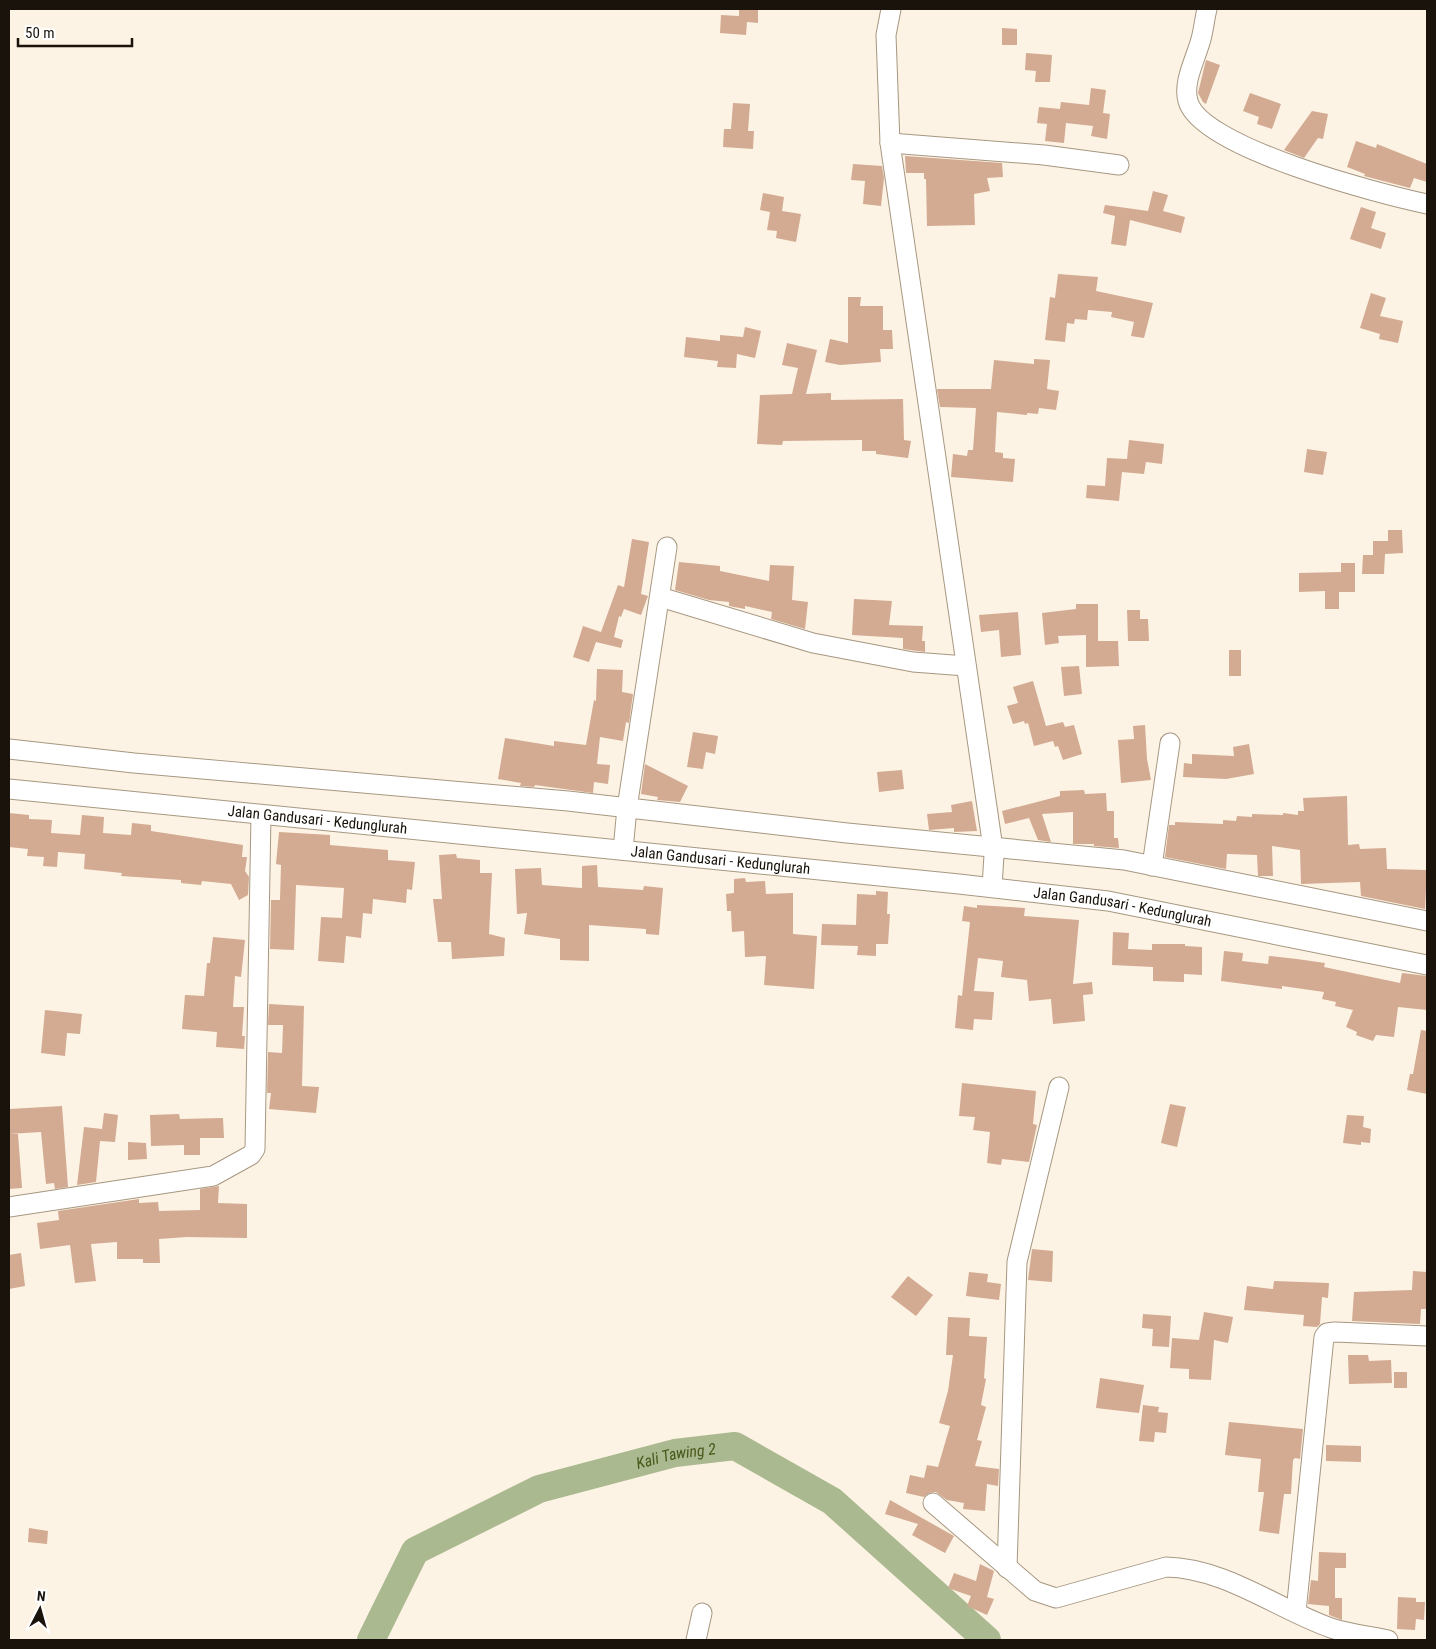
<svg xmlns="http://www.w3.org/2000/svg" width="1436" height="1649" font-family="'Roboto Condensed',sans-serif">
  <rect width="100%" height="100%" fill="#fdf3e4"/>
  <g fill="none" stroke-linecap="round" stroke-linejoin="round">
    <path stroke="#abb990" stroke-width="28" id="s1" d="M371,1640L415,1551L539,1489L675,1453L735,1446L832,1501L987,1640"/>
  </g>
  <g fill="#d3aa92">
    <path d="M739,9H758V23L747,22L746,35L720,33L721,15L739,16Z"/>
    <path d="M1002,28L1017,29V45H1002Z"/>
    <path d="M1026,53L1052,55L1050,82H1035L1036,71L1025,70Z"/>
    <path d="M1206,60L1220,65L1206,104L1203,102L1198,93Z"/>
    <path d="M1091,88L1106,90L1103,113L1110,114L1107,139L1091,136L1093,126L1066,123L1064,143L1045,141L1047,124L1037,123L1039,107L1060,109L1061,102L1089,105Z"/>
    <path d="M1250,93L1281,104L1272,129L1257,124L1259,117L1243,111Z"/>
    <path d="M733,103L750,104L748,131H754L753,149L723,147L724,129H731Z"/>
    <path d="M1312,111L1328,114L1323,139L1318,138L1304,158L1284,150Z"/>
    <path d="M1356,141L1376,148L1377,144L1427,164V182L1414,178L1410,188L1364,176L1365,174L1347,167Z"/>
    <path d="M905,156L1002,163L1003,177L987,178L990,191L974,194L975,225L927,226L926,179H924V173H906Z"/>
    <path d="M853,164L882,166L884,178L881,206L863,204L865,181L851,180Z"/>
    <path d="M1153,191L1168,195L1163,211L1185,217L1181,233L1130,220L1126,246L1111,244L1115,216L1103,213L1105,205L1148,211Z"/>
    <path d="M763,193L784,197L782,211L801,214L796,242L776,238L777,231L767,230L770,212L760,210Z"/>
    <path d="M1361,207L1376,212L1371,228L1386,233L1381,249L1350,239Z"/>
    <path d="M1058,274L1098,277L1096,291L1153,303L1144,338L1131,336L1134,322L1111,317L1112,312L1088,310L1087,320L1075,319L1074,324L1067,323L1065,342L1045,340L1050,297L1055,298Z"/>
    <path d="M1371,293L1386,298L1380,316L1403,321L1398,343L1379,339L1380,334L1360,328Z"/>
    <path d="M848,297H861L860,306H883V330H892L893,349H880L881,362L840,365L825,362L830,339L848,343Z"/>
    <path d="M745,327L761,331L755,358L737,354L736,368L717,367L718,361L684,357L686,337L720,341V335L743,337Z"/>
    <path d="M787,343L817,350L806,394L831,393V400L903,399L904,440L911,441L908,458L876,454V451H862V440L783,441L782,445L757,444L760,395L792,394L798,368L782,365Z"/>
    <path d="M1034,359L1050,360L1047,389L1059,391L1056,410L1039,408L1038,414L1027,413V415L997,412L995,452L1003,453V458L1015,459L1013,482L951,477L953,454L967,456L968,450H973L976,408L940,407L937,389H991L994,360L1034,364Z"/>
    <path d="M1129,440L1164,444L1162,464L1146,462L1144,474L1122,472L1119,501L1086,498L1087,485L1105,486L1107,458L1127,459Z"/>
    <path d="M1307,449L1327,452L1323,475L1304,472Z"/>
    <path d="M1388,530H1402L1403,553L1385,554L1384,574H1362L1363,555H1373V541H1388Z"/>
    <path d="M632,539L649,542L641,594L648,596L641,615L624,609L621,617L619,616L614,637L623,640L621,648L596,642L589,662L573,657L583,626L601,632L618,585L624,587Z"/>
    <path d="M679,562L720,566V571L769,581L770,565L794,566L792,600L808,602L805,629L771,619L772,612L745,606V609L729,606V602L709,600L675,590Z"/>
    <path d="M1341,563H1355V592H1339V609H1325V591L1299,592V573L1341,572Z"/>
    <path d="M854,599L892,601L889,625L923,626L922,641H925V652L903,649V638L852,635Z"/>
    <path d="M1076,604H1098V641H1118L1119,666L1086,667V635L1058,636L1059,643L1045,645L1042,613L1076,609Z"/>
    <path d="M1127,610H1140V619H1148L1149,641H1128Z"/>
    <path d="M1018,612L1021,655L1001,657L999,630L981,632L979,615Z"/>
    <rect x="1229" y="650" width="12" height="26"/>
    <path d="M1079,666L1082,694L1064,696L1061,667Z"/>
    <path d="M597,669L623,670L622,692L633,694L629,723L626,722L623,741L600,737L597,764L610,765L608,784L594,782L593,793L535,785L534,787L520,786L521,783L498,779L505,738L554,746V741L586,745L594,700L596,701Z"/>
    <path d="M1033,681L1046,726L1063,722L1065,727L1074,725L1082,754L1063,760L1058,746L1055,747L1053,741L1034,746L1028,723L1025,724L1024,721L1013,724L1007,706L1018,703L1013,687Z"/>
    <path d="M1145,725L1147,759L1151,780L1121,783L1118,740L1134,739L1133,726Z"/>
    <path d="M693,732L718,736L715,754L706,752L703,769L687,767Z"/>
    <path d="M1249,744L1254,774L1226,779L1183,777L1184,763L1192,764V754L1234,756L1233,747Z"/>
    <path d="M645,764L688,786L680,802L657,800L658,797L641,794Z"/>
    <path d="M902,770L904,789L879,792L877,772Z"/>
    <path d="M1084,790L1085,794L1106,793L1107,811H1114V838H1118L1119,848L1094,846V844H1073V812L1042,814L1051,842L1038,840L1029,818L1005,824L1002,811L1060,796V791Z"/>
    <path d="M1347,796L1348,845L1359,844L1360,849L1386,848L1387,869L1427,870L1425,909L1361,896L1360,882L1301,884L1300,850L1272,846L1273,876H1258L1257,855L1227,854L1226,869L1165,857L1169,825H1175V822L1223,824V820L1236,821L1237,816L1252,817V814L1283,815V813L1298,815V811H1304L1303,798Z"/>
    <path d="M972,801L977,831L954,832V828L929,830L927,814L952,812L951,805Z"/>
    <path d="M9,813L29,815V819L52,820L51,833L80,835L82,815L104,817L103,833L131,835L132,823L151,825V831L243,845L242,857H247L245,871L249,877L248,895L239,900L231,884L202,881L201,885L181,883V880L121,876L122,873L84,869L85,854L58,852L57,867L43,866L44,857L27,856L28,849L9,847Z"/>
    <path d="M279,832L330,835V845L388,850V860L415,862L412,890L407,889L406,903L373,899L372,914L363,913L361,938L346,936L344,963L318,961L321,917L342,918L344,888L296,885L294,950L270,949L271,900H280L281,865L276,864Z"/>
    <path d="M456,854L457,858L480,860V873H492L489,934L505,938L504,956L452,959L451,942H438L433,899H442L439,855Z"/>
    <path d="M597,865L598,887L643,890L644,886L663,888L659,935L646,934V929L589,925V961L560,960V939L524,934L527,913L517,914L515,869L541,868L542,885L582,888V866Z"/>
    <path d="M745,878L746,882L765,881L766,894L793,893V934L817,936L814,989L764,985L766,956L745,957L744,931L732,932L731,911H727L726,894L734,893V879Z"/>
    <path d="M876,891L888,892L887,914H890L888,944H876V956L857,955L858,946L821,945L822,924L856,925L857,894L876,895Z"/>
    <path d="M977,905L1025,908L1024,916L1079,920L1073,984L1092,982L1093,994L1083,995L1085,1021L1053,1024L1051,999L1029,1001L1027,980L1001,977L1003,961L978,958L974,991L994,992L992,1020L974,1019L973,1030L955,1028L958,995L962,996L970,922L962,921L964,906L977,908Z"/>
    <path d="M1113,932L1129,933L1128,949L1152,950V944H1185V946L1202,947V975L1184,974V982L1153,981V967L1112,965Z"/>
    <path d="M213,937L245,940L241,977L235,976L233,1007H244L242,1036H245L244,1049L216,1047L217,1032L182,1029L185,995L204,996L207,963H210Z"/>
    <path d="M1224,951L1243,953L1242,961L1268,964L1269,956L1297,959L1325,963L1324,967L1400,983L1402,973L1427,976V1010L1398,1007L1394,1037L1376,1035L1373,1041L1356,1035L1357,1032L1346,1027L1353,1010L1335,1006L1336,1002L1322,999L1324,992L1282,986V989L1221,981Z"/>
    <path d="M269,1004L304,1006L302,1086L319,1087L316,1113L269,1109L271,1093H267L268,1052L282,1053L283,1025H268Z"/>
    <path d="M45,1010L82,1014L80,1034L67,1033L65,1056L41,1053Z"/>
    <path d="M1421,1030L1427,1031V1094L1407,1090L1410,1074H1413Z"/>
    <path d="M962,1083L1036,1091L1033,1124L1037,1125L1029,1162L1002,1159L1001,1165L987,1163L990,1132L973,1130L975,1117L959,1116Z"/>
    <path d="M1170,1104L1186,1107L1177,1147L1161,1143Z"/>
    <path d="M62,1106L68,1187L55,1189L54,1183L46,1184L41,1132L9,1134V1109Z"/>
    <path d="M104,1113L118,1115L115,1142L100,1141L96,1182L77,1185L84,1127L102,1129Z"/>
    <path d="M179,1114L180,1119L223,1118L224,1138H200V1155H184V1145L151,1146L150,1115Z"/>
    <path d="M1347,1115L1364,1116L1363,1127L1371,1129L1370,1143L1361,1142V1145L1343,1143Z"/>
    <path d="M9,1134H18L22,1188L9,1189Z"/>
    <path d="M128,1142L146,1143L147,1159L128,1160Z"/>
    <path d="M219,1186L218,1203L247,1204V1238L187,1237L159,1239L160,1263H143V1259H117V1242L91,1244L96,1281L75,1283L70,1245L40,1249L37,1223L59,1220L58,1211L139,1199V1203L158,1202L159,1211L200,1210V1189Z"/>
    <path d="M1032,1249L1053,1251L1052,1282L1028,1280Z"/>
    <path d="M21,1253L25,1286L9,1289V1255Z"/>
    <path d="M1413,1271L1427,1272V1309H1421L1420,1324L1352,1321L1354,1292L1412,1290Z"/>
    <path d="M969,1272L988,1274L987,1282L1001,1284L999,1300L966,1296Z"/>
    <path d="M908,1276L933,1295L916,1316L891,1297Z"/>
    <path d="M1274,1281L1329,1283L1328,1298L1322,1297L1320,1324L1317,1327L1303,1326L1304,1315L1244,1310L1247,1286L1273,1289Z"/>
    <path d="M1204,1312L1233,1317L1228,1343L1214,1340L1211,1380L1189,1379V1369L1170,1368L1172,1338L1199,1340Z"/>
    <path d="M1143,1314L1171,1316L1169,1347L1152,1346L1153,1329L1142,1328Z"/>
    <path d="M948,1317L970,1318L969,1336L987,1337L984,1378L986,1379L981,1405L986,1407L977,1440L982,1441L975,1466L999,1469L998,1486L987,1484L985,1511L963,1509L964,1503L947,1500L936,1492L929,1493L924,1497L906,1493L910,1475L924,1478L927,1465L938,1467L950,1426L939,1423L948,1391L953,1355H946Z"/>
    <path d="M1348,1355H1368L1369,1361L1391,1360L1392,1383L1349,1384Z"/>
    <rect x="1394" y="1372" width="13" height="16"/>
    <path d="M1100,1378L1144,1385L1139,1413L1096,1408Z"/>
    <path d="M1143,1405L1159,1407L1158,1412L1168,1413L1166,1433L1155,1432L1154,1442L1139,1441Z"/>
    <path d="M1229,1422L1303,1429L1300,1459L1295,1458L1293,1460L1291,1494H1284L1279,1534L1259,1531L1264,1492H1258L1261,1459L1225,1455Z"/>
    <path d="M1326,1445L1361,1446V1462L1326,1461Z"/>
    <path d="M890,1500L954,1536L945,1553L912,1535L918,1524L885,1514Z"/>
    <path d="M29,1528L48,1531L47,1544L28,1542Z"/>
    <path d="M1319,1552L1346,1553V1568H1335V1598H1342V1620L1329,1615V1606L1308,1604L1311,1580L1318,1581Z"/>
    <path d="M980,1564L994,1571L987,1597L994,1599L987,1615L967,1606L971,1596L948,1588L954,1573L976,1581Z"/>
    <path d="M1398,1597L1416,1598V1602H1425L1424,1620L1416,1619L1415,1630L1397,1629Z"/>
  </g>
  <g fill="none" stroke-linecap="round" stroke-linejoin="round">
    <g stroke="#a79781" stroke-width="21">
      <g id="minor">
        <path d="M891,9L886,35L890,143L994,855L992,887"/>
        <path d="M1207,9C1205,17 1204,26 1202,35C1198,55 1182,81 1188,101C1200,148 1381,194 1427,204"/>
        <path d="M890,143L1044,155L1119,165"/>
        <path d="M660,597L813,643L913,662L966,666"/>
        <path d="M9,749L134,763L568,801L847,833L1124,860L1427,921"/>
        <path id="s2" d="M9,789L959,884L1108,901L1427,965"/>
        <path d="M623,850L627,808L667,547"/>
        <path d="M1152,866L1170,743"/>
        <path d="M9,1207L213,1176L251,1155L255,1149L261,815"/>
        <path d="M933,1503L1035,1591L1056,1598L1166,1567C1225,1568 1277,1609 1331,1628C1349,1634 1369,1636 1388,1640"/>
        <path d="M1007,1568L1017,1262L1059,1087"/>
        <path d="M1296,1612L1324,1337L1327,1333L1335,1332L1427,1336"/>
        <path d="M696,1640L702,1613"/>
      </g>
    </g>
    <use href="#minor" stroke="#fff" stroke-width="19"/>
  </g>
  <g text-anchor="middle" stroke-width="4" stroke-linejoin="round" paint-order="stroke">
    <g font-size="15" fill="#19130b" stroke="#fff">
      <text dy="5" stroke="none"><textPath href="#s2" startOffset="310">Jalan Gandusari - Kedunglurah</textPath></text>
      <text dy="5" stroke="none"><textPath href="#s2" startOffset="715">Jalan Gandusari - Kedunglurah</textPath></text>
      <text dy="5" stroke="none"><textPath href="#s2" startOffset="1120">Jalan Gandusari - Kedunglurah</textPath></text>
    </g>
    <g font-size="16" font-style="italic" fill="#49591b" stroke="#fff">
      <text dy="6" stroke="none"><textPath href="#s1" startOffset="379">Kali Tawing 2</textPath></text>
    </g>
  </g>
  <rect width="1436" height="1649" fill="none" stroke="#19130b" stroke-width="20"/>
  <g transform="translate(40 1609) rotate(6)" stroke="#ffffff" stroke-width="4" paint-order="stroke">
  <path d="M0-4L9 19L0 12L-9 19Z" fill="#19130b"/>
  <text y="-8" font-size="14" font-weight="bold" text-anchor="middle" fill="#19130b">N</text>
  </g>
  <path d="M18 38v8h114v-8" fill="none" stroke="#19130b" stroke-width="2.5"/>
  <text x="25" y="38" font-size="15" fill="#19130b" stroke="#ffffff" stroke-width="4" paint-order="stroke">50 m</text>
</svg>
